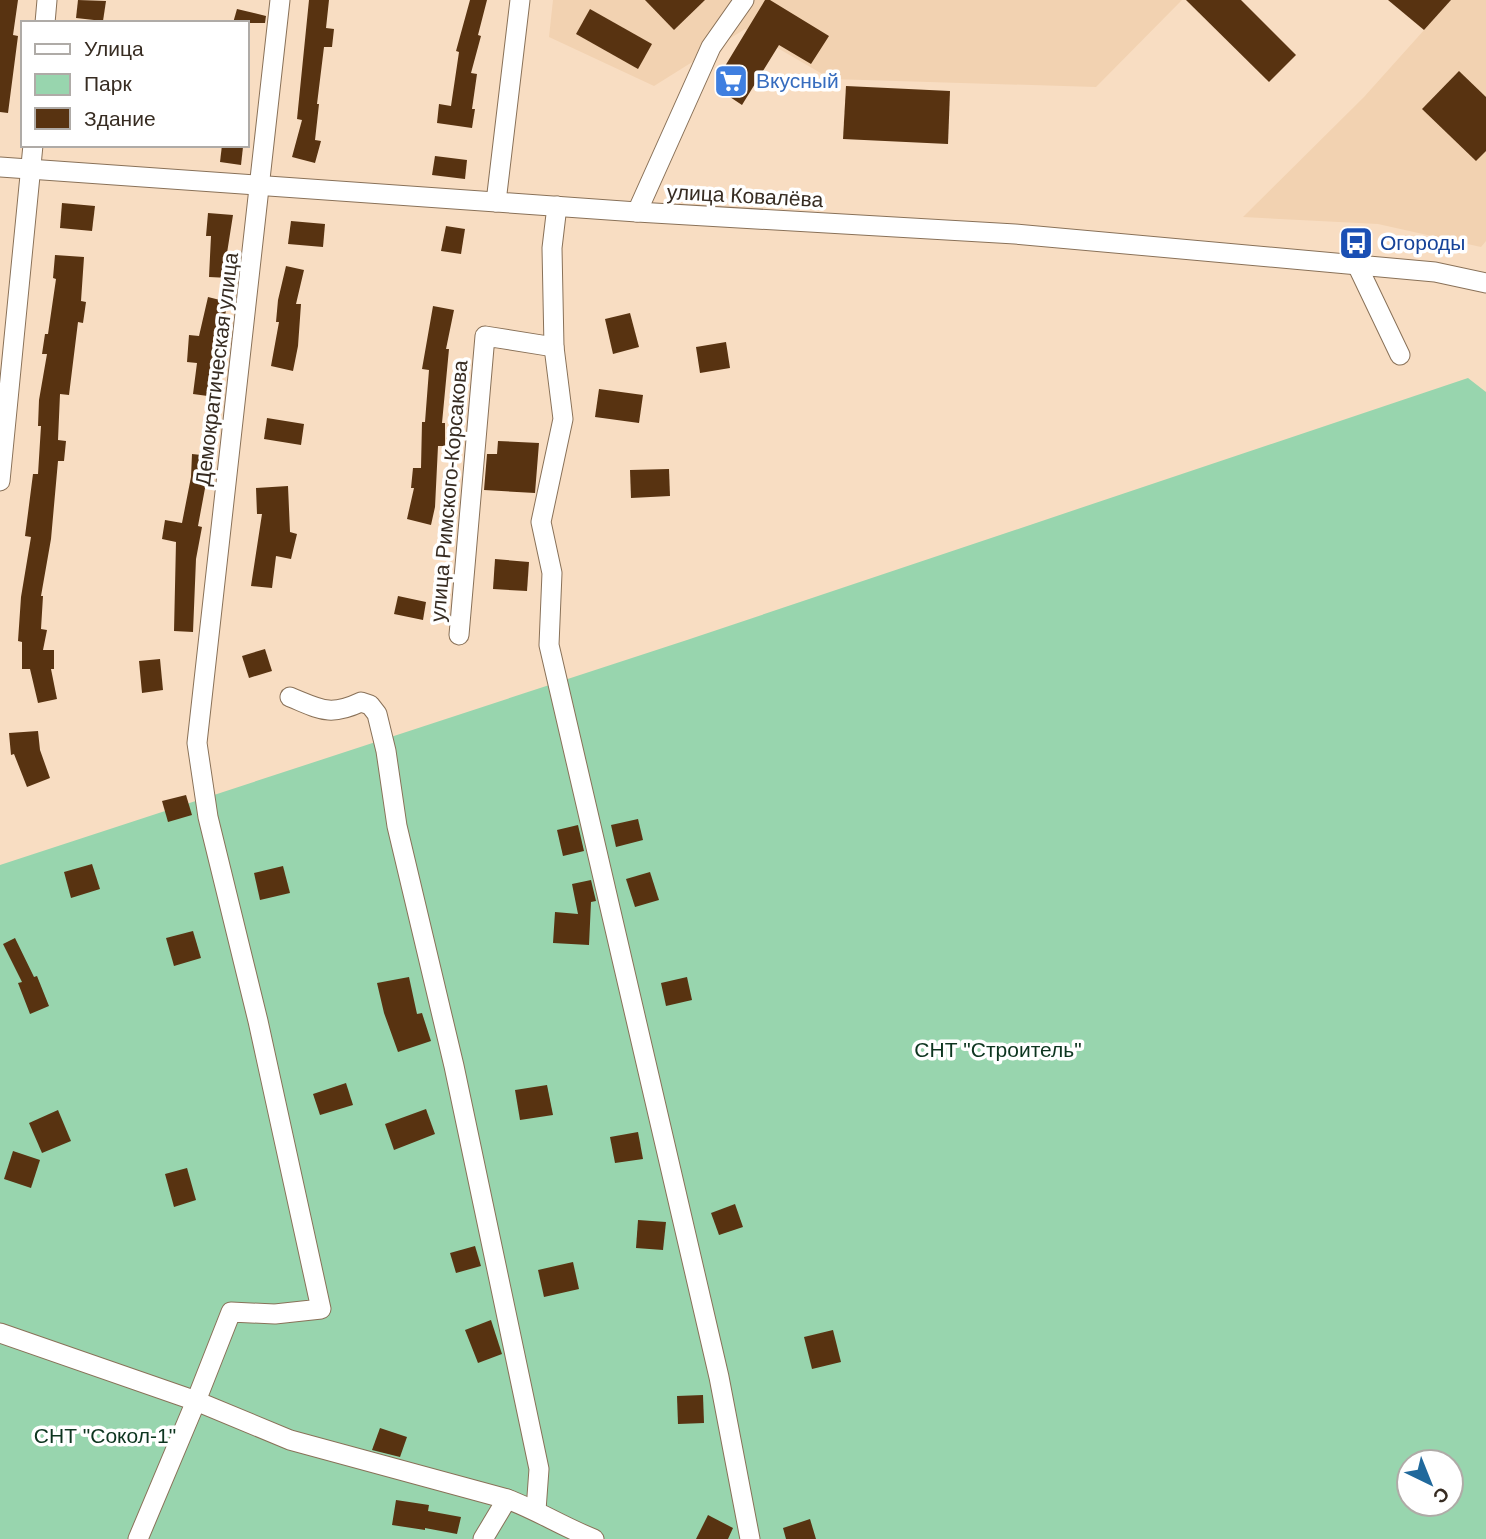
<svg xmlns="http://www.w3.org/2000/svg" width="1486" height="1539" font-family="Arial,sans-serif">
  <rect width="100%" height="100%" fill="#f8ddc2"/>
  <g fill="#f2d2b1">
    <path d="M553,0H1182L1096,87L831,79L745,29L654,86L549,37Z"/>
    <path d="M1451,0H1486V241L1481,247L1378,224L1243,217L1364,97Z"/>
  </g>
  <path fill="#98d5ae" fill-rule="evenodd" d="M1468,378L1486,392V1539H0V865L687,640ZM1409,1462H1451V1504H1409Z"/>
  <g fill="#583311">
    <path d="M0,0H18L13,35L18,36L8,113L0,112Z"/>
    <path d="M78,0L106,1L103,21L76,18Z"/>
    <path d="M309,0H329L326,28L334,29L332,47H324L317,104H319L315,140L321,141L315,163L292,157L302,120L297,119Z"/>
    <path d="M470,0H487L478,35L481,36L471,73L477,74L472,109H475L472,128L437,123L439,104L451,106L459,52L456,51Z"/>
    <path d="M645,0H705L674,30Z"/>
    <path d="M765,0H770L829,36L811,64L779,45L742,105L727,95L731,89L719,76Z"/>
    <path d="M1186,0H1241L1296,55L1269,82Z"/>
    <path d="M1388,0H1451L1424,30Z"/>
    <path d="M237,9L266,16L265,23H233Z"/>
    <path d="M590,9L652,44L638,69L576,34Z"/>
    <path d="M1459,71L1486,97V151L1476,161L1422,109Z"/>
    <path d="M846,86L950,91L948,144L843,139Z"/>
    <path d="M222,145L243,147L241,165L220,162Z"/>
    <path d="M435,156L467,160L465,179L432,175Z"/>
    <path d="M62,203L95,206L92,231L60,228Z"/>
    <path d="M208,213L233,215L227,253L230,260L229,278L209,277L211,236H206Z"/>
    <path d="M291,221L325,224L323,247L288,244Z"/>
    <path d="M446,226L465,229L461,254L441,251Z"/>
    <path d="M55,255L84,257L81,301L86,302L83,323L78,322L69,395L60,394L58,440L66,441L64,461H58L51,539L41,596H43L41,629L47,630L43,650H54V669H51L57,699L38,703L30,669H22V642L18,641L21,597L31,537L25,536L28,513L33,474H38L41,426H38L39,400L47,354H42L45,334H48L56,279L53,278Z"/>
    <path d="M286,266L304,270L296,304H301L298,346L293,371L271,366L279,322H276L278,300Z"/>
    <path d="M208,297L228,302L220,338H222L220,364L215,397L193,394L197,363L187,362L189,335L199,336Z"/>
    <path d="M433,306L454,310L446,349H449L442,423H445V446H438L435,507L431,525L407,519L414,488H411L413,468H421L422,422H425L429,370L422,369Z"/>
    <path d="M630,313L639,347L613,354L605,319Z"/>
    <path d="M726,342L730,368L700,373L696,347Z"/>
    <path d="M599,389L643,395L639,423L595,417Z"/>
    <path d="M267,418L304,424L301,445L264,439Z"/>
    <path d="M498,441L539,443L535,493L484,490L487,454H497Z"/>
    <path d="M192,454L211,456L198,526L202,527L196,559L193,632L174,631L176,542L162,539L165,520L182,523L191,477Z"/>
    <path d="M669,469L670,496L631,498L630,470Z"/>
    <path d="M288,486L290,532L297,534L291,559L276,556L272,588L251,586L262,514H257L256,488Z"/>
    <path d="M495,559L529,562L527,591L493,589Z"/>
    <path d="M398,596L426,602L423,620L394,614Z"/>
    <path d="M265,649L272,671L249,678L242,656Z"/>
    <path d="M160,659L163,690L142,693L139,661Z"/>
    <path d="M38,731L40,750L50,778L27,787L14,754L11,755L9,733Z"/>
    <path d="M186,795L192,815L168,822L162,801Z"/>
    <path d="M638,819L643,840L616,847L611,825Z"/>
    <path d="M578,825L584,851L563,856L557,830Z"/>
    <path d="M92,864L100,889L71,898L64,872Z"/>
    <path d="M283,866L290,893L260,900L254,873Z"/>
    <path d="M650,872L659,900L635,907L626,879Z"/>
    <path d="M591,880L596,901L591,902L589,945L553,943L555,912L578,914L572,884Z"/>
    <path d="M193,931L201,958L174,966L166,938Z"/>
    <path d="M15,938L34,977L37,976L49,1006L30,1014L18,983L22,982L3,944Z"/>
    <path d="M409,977L417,1014L422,1013L431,1041L398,1052L384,1013L377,983Z"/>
    <path d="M687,977L692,1000L666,1006L661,983Z"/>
    <path d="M346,1083L353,1105L320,1115L313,1094Z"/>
    <path d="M547,1085L553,1115L520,1120L515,1090Z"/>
    <path d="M426,1109L435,1134L394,1150L385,1124Z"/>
    <path d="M58,1110L71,1141L42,1153L29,1123Z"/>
    <path d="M638,1132L643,1159L615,1163L610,1137Z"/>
    <path d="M13,1151L40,1160L31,1188L4,1179Z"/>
    <path d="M187,1168L196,1200L174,1207L165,1174Z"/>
    <path d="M735,1204L743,1227L719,1235L711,1213Z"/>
    <path d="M638,1220L666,1222L663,1250L636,1248Z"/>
    <path d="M475,1246L481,1266L456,1273L450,1253Z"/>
    <path d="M573,1262L579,1289L544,1297L538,1270Z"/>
    <path d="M491,1320L502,1354L478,1363L465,1330Z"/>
    <path d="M833,1330L841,1362L812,1369L804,1337Z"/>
    <path d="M703,1395L704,1423L678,1424L677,1396Z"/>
    <path d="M380,1428L407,1437L400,1457L372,1450Z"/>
    <path d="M396,1500L429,1505L428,1511L461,1517L457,1534L425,1528V1530L392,1525Z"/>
    <path d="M708,1515L733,1528L728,1539H696Z"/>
    <path d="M810,1519L816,1539H786L783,1528Z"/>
  </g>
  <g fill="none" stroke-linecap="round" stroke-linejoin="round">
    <g stroke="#897158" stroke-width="21">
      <g id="minor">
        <path d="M45,23L47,0"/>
        <path d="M0,167L637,212L1015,234L1435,272L1486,283"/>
        <path d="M496,202L520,0"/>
        <path d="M637,212L711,47L744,0"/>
        <path d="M1357,265L1400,355"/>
        <path d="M554,347L563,419L541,522L552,573L549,645L719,1377L750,1539"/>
        <path d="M0,481L33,145"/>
        <path d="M459,635L485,336L554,347L552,248L557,206"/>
        <path d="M290,697C320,709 329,717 361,702L370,705L377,714L386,751L397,826L454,1066L539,1469L536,1510"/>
        <path d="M0,1333L196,1401L231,1312L275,1314L321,1309L258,1021L208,817L197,743L280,0"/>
        <path d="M507,1499C537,1510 563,1527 594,1539"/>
        <path d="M138,1539L196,1401L290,1440L507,1499L483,1539"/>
      </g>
    </g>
    <use href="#minor" stroke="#fff" stroke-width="19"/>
  </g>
  <defs>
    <g id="supermarket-square" transform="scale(1.75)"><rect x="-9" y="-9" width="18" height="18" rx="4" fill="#3f7fe0" stroke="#fff"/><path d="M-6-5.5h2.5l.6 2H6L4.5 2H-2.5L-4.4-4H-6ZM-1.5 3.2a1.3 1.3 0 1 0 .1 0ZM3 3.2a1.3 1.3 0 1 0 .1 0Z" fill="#fff"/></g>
    <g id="bus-square" transform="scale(1.75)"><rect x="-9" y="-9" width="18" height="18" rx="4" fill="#1a4fb4" stroke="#fff"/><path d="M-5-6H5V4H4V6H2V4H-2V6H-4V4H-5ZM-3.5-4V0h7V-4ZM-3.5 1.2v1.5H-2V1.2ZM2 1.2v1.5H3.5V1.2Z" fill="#fff"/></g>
  </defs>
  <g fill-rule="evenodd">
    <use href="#supermarket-square" x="731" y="81"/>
    <use href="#bus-square" x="1356" y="243"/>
  </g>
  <g text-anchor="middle" stroke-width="7" stroke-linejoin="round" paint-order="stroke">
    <g font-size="21" fill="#366cbe" stroke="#fff" text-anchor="start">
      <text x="756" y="88">Вкусный</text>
    </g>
    <g font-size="21" fill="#372c22" stroke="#fff">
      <text transform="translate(745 196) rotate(3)" y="7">улица Ковалёва</text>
      <text transform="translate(217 369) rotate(-83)" y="7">Демократическая улица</text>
      <text transform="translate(449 491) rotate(-85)" y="7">улица Римского-Корсакова</text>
    </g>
    <g font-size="21" fill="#164399" stroke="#fff" text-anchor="start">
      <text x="1380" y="250">Огороды</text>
    </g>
    <g font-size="21" fill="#0d351f" stroke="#fff">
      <text x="998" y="1057">СНТ "Строитель"</text>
      <text x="105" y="1443">СНТ "Сокол-1"</text>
    </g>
  </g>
  <rect x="21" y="21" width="228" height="126" fill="#ffffff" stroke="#afaba7" stroke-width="2"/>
  <rect x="35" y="44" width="35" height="10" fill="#ffffff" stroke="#afaba7" stroke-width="2"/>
  <text x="84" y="56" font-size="21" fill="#372c22">Улица</text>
  <rect x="35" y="74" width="35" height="21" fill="#98d5ae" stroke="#afaba7" stroke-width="2"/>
  <text x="84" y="91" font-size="21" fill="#372c22">Парк</text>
  <rect x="35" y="108" width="35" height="21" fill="#583311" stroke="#afaba7" stroke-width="2"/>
  <text x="84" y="126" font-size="21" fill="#372c22">Здание</text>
  <g transform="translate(1430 1483) rotate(137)"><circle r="33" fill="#ffffff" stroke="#afaba7" stroke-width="2"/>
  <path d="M0-5L12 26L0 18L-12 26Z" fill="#20699c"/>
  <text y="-10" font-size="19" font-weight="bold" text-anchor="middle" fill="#372c22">С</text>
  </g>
</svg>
